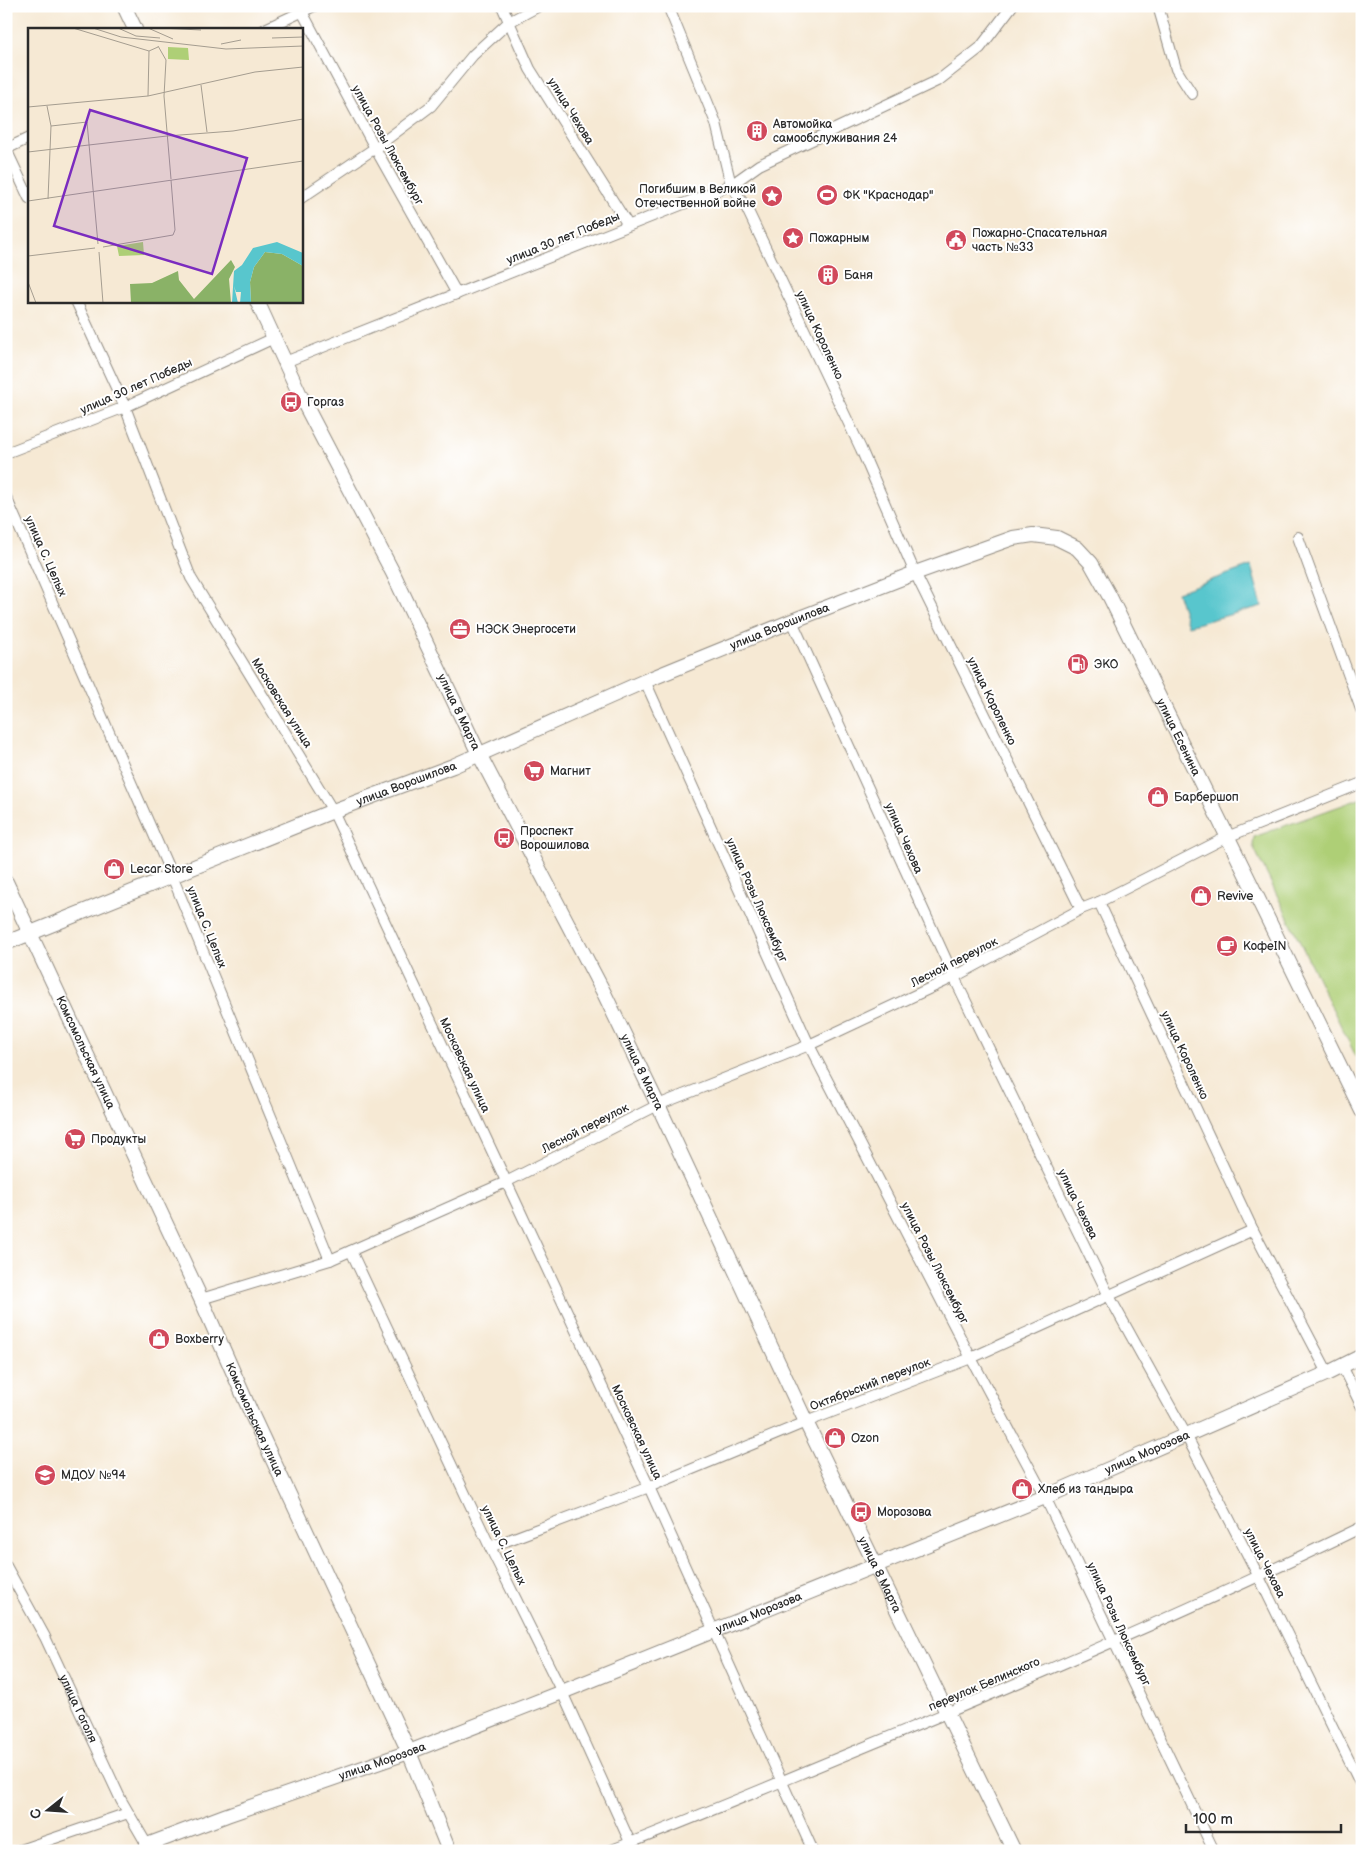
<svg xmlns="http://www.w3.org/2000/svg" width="1368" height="1857" font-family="'Balsamiq Sans',sans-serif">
  <rect width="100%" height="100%" fill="#fff"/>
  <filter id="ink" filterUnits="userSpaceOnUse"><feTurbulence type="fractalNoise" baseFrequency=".02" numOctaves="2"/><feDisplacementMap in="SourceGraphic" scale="10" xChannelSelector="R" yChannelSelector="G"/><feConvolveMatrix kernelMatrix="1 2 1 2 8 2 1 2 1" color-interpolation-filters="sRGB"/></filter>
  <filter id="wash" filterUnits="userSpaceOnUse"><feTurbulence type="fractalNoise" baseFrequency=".0096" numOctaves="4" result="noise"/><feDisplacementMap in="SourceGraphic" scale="20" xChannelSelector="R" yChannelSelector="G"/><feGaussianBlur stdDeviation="1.12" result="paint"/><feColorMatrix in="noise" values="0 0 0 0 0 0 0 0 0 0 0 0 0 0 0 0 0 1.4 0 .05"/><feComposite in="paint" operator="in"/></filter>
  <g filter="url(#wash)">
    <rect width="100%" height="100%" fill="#f6e9d4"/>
    <path fill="#aecf76" stroke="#6c7d50" d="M1362,798V1069L1253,846L1254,837Z"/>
    <path fill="#58c6cd" stroke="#42787c" d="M1251,566L1262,606L1188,626L1177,592Z"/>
  </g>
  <g filter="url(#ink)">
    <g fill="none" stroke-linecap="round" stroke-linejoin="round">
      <g stroke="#908a80" stroke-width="12">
        <g id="street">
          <path d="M299,6L375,148L457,294"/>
          <path d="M502,6L530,69L628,225"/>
          <path d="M668,6L716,123L731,185L747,209L861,449L915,573L1081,909"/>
          <path d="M1158,6L1176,69L1192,94"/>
          <path d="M265,29L314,6"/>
          <path d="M29,138L6,149L29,198"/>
          <path d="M301,198L375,148L431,106L473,55L509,22L539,6"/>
          <path d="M76,301L125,407L191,578L333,811L649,1487L813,1851"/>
          <path d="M285,362L731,185L759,165L939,80L980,48L1012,6"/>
          <path d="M6,453L125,407L274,338"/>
          <path d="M6,497L172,876L330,1260"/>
          <path d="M1298,537L1362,712"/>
          <path d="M792,621L954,977L1109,1296L1186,1435L1259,1577L1362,1787"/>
          <path d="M645,681L809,1045L971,1358L1045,1497L1214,1851"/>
          <path d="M1099,902L1227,837L1362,783"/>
          <path d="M351,1251L490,1547L562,1692L634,1851"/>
          <path d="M201,1299L330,1260L506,1182L658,1105L809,1045L954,977L1081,909L1099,902L1253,1230L1328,1373"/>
          <path d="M1342,1366L1362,1407"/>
          <path d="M490,1547L649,1487L806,1422L971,1358L1253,1230"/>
          <path id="s1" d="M6,1566L45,1637L121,1800L147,1845"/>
          <path d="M17,1851L128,1813"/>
          <path d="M609,1851C690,1820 770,1786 850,1753C1023,1682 1194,1609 1362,1527"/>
        </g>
      </g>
      <g stroke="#908a80" stroke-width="16">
        <g id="secondary">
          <path d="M124,6L135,29"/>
          <path id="s2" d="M257,301L301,397L393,573L479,754L604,993L658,1105L806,1422L1014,1851"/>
          <path id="s3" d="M6,882L201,1299L252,1415L409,1752L449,1851"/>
          <path id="s4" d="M6,943L333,811L453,766L645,681L792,621L915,573L1013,538L1033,535L1057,538L1077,548L1091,563L1110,597L1362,1111"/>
          <path id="s5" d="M149,1851L147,1845L227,1815L409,1752L562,1692L1045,1497L1328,1373L1362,1356"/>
        </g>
      </g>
      <use href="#street" stroke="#fff" stroke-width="10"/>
      <use href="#secondary" stroke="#fff" stroke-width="14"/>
    </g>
  </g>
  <defs>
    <g id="building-disc" transform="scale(1.125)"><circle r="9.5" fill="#d1495b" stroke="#fff"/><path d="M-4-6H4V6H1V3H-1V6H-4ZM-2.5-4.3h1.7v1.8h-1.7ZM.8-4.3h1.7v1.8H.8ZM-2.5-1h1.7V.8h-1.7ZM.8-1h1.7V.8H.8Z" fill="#fff"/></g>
    <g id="stadium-disc" transform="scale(1.125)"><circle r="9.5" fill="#d1495b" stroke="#fff"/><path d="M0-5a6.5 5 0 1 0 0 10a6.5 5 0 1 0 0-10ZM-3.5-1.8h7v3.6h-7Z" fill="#fff"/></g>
    <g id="sight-disc" transform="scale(1.125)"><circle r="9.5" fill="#d1495b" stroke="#fff"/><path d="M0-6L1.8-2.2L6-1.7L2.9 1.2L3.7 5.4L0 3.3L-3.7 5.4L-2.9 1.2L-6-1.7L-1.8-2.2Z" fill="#fff"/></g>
    <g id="civic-disc" transform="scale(1.125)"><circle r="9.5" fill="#d1495b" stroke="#fff"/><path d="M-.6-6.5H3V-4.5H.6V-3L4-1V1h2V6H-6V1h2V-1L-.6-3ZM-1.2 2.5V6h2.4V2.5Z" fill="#fff"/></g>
    <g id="bus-disc" transform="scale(1.125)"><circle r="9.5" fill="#d1495b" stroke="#fff"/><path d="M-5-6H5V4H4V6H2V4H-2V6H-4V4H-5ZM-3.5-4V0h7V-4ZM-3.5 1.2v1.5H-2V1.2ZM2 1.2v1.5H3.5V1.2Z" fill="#fff"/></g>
    <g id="office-disc" transform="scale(1.125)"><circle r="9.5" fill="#d1495b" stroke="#fff"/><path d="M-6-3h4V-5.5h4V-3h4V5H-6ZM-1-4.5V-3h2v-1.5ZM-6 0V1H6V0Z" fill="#fff"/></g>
    <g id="fuel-disc" transform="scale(1.125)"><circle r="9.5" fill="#d1495b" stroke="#fff"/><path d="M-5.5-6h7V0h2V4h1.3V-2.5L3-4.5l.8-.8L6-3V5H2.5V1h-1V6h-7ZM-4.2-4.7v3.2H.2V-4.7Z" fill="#fff"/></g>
    <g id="supermarket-disc" transform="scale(1.125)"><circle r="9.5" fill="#d1495b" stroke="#fff"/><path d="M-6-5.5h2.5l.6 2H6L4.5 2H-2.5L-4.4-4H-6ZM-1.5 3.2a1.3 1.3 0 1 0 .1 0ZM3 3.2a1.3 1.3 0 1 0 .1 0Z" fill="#fff"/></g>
    <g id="shop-disc" transform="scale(1.125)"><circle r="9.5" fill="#d1495b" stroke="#fff"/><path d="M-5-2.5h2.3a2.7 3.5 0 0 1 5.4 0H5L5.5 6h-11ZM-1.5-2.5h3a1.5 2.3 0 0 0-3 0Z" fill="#fff"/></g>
    <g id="cafe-disc" transform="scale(1.125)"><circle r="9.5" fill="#d1495b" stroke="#fff"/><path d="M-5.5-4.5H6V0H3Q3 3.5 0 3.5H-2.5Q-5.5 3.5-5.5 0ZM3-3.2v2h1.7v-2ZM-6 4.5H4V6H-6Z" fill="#fff"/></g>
    <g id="school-disc" transform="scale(1.125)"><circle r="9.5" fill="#d1495b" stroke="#fff"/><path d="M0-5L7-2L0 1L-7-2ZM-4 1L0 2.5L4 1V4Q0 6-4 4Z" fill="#fff"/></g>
  </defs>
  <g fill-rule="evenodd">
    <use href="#building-disc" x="757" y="131"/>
    <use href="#stadium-disc" x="827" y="195"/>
    <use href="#sight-disc" x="772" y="196"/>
    <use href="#sight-disc" x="793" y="238"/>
    <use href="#civic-disc" x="956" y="240"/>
    <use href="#building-disc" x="828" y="275"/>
    <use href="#bus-disc" x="291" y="402"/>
    <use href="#office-disc" x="460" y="629"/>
    <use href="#fuel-disc" x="1078" y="664"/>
    <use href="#supermarket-disc" x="534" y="771"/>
    <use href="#shop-disc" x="1158" y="797"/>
    <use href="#bus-disc" x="504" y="838"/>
    <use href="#shop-disc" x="114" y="869"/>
    <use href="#shop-disc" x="1201" y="896"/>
    <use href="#cafe-disc" x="1227" y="946"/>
    <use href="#supermarket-disc" x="75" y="1139"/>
    <use href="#shop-disc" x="159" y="1339"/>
    <use href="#shop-disc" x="835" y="1438"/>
    <use href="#school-disc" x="45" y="1475"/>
    <use href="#shop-disc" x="1022" y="1489"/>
    <use href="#bus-disc" x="861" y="1512"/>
  </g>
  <g text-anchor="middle" stroke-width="4" stroke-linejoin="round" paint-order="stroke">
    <g font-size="12" fill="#2b2b2b" stroke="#fff">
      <text transform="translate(571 111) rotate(58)" y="4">улица Чехова</text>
      <text transform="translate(388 145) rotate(61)" y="4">улица Розы Люксембург</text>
      <text transform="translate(563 238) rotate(-22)" y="4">улица 30 лет Победы</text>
      <text transform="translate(820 335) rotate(65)" y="4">улица Короленко</text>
      <text transform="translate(136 386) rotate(-24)" y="4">улица 30 лет Победы</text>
      <text transform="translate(46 556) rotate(66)" y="4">улица С. Целых</text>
      <text dy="4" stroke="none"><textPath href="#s4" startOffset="836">улица Ворошилова</textPath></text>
      <text transform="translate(992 701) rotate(64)" y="4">улица Короленко</text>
      <text transform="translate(282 703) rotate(58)" y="4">Московская улица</text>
      <text dy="4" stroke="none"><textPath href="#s2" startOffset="458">улица 8 Марта</textPath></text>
      <text dy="4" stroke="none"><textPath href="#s4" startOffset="1368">улица Есенина</textPath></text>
      <text dy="4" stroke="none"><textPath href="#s4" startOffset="431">улица Ворошилова</textPath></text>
      <text transform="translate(904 838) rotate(66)" y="4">улица Чехова</text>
      <text transform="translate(757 900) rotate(66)" y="4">улица Розы Люксембург</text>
      <text transform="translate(207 927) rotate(68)" y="4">улица С. Целых</text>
      <text transform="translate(954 962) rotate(-27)" y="4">Лесной переулок</text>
      <text dy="4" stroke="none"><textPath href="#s3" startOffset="188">Комсомольская улица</textPath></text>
      <text transform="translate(1185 1055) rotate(65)" y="4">улица Короленко</text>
      <text transform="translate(465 1065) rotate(65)" y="4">Московская улица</text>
      <text dy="4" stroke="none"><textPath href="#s2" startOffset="862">улица 8 Марта</textPath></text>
      <text transform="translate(585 1128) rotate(-27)" y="4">Лесной переулок</text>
      <text transform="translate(1078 1204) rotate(64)" y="4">улица Чехова</text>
      <text transform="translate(935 1263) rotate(63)" y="4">улица Розы Люксембург</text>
      <text transform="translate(870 1384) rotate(-21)" y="4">Октябрьский переулок</text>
      <text dy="4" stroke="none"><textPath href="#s3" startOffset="592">Комсомольская улица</textPath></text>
      <text transform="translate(637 1432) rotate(65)" y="4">Московская улица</text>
      <text dy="4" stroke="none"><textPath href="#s5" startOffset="1081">улица Морозова</textPath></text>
      <text transform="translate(504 1545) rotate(64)" y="4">улица С. Целых</text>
      <text transform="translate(1265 1563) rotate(63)" y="4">улица Чехова</text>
      <text dy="4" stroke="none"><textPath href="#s2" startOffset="1418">улица 8 Марта</textPath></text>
      <text dy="4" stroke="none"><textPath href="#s5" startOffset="661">улица Морозова</textPath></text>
      <text transform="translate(1119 1624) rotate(65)" y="4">улица Розы Люксембург</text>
      <text transform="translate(984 1684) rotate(-23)" y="4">переулок Белинского</text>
      <text dy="4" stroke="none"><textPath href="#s1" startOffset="160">улица Гоголя</textPath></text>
      <text dy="4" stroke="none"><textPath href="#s5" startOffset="256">улица Морозова</textPath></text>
    </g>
    <g font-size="12" fill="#2b2b2b" stroke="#fff" text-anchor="start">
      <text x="773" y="128">Автомойка<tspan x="773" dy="14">самообслуживания 24</tspan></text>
      <text x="756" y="193" text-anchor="end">Погибшим в Великой<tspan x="756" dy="14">Отечественной войне</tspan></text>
      <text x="843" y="199">ФК "Краснодар"</text>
      <text x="972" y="237">Пожарно-Спасательная<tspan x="972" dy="14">часть №33</tspan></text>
      <text x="809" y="242">Пожарным</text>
      <text x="844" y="279">Баня</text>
      <text x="307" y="406">Горгаз</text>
      <text x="476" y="633">НЭСК Энергосети</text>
      <text x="1094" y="668">ЭКО</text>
      <text x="550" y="775">Магнит</text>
      <text x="1174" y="801">Барбершоп</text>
      <text x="520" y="835">Проспект<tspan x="520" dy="14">Ворошилова</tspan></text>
      <text x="130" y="873">Lecar Store</text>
      <text x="1217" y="900">Revive</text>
      <text x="1243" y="950">КофеIN</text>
      <text x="91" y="1143">Продукты</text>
      <text x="175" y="1343">Boxberry</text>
      <text x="851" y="1442">Ozon</text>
      <text x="61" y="1479">МДОУ №94</text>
      <text x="1038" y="1493">Хлеб из тандыра</text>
      <text x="877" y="1516">Морозова</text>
    </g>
  </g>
  <g transform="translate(28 28)">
    <rect width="275" height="275" fill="#f6e9d4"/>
    <path d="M140,19L160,20L161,32L140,31ZM115,214L116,227L91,228L89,218Z" fill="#aecf76"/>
    <path d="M237,224L254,226L275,238V275H223L222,254L226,239ZM203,232L207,239L201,251L203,275H103L102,256L124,255L150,243L151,252L166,271Z" fill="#8ab267"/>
    <path d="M249,214L275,225V238L254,226L237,224L226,239L222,254L223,275H212L213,264H208L206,258L210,275H204L206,243L214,237L225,220Z" fill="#58c6cd"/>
    <path fill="none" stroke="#a59d90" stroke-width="1" d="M45,0L121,23L130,19M65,0L93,9L198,21L275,18M90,0L108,8L132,10M120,0L145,11M132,0L173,2M244,10L275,9M193,16L213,12M130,18L138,32L136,68L143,151M173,57L179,104M120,68L121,23M19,78L23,98L20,171M0,79L120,68L227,44L275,39M23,98L59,94L70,216M139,108L205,103L275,91M0,124L139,108M0,173L275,133M75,219L145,207L147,202L143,152M71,224L75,275M0,228L67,220M0,254L8,275"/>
    <path fill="#7b2cbf" fill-opacity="0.15" stroke="#7b2cbf" stroke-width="2.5" d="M62,82L219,130L184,246L26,198Z"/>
    <rect width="275" height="275" fill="none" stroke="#2b2b2b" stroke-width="2.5"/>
  </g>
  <rect width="1368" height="1857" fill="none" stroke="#fff" stroke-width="25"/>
  <g transform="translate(48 1810) rotate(253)" stroke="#ffffff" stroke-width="4" paint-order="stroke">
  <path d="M0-4L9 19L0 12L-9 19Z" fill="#2b2b2b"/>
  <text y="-8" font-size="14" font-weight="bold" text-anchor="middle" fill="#2b2b2b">С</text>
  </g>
  <path d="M1186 1824v8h155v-8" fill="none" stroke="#2b2b2b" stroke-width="2.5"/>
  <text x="1193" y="1824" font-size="15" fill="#2b2b2b" stroke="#ffffff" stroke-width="4" paint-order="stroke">100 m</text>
</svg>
